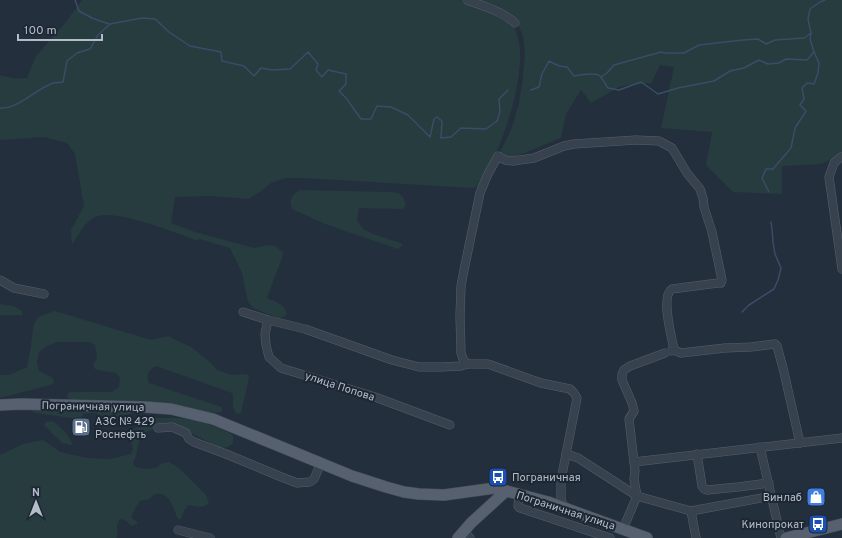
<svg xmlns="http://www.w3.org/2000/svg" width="842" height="538" font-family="Overpass,sans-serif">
  <rect width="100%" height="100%" fill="#242f3e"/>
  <g fill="#263c3f">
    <path d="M82,0H460C470,4 506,17 512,24C534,54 506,134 491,164C488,170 483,182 479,185C477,187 475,187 473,188L304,178H285L271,183L260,192L248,199L210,196L175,197L171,223L195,232L254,248L269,245L275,246L283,252L282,258L267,298C274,301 284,304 287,313L284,317L278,318L253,308L248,302L242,273L230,248L200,239L196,240C176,233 110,206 93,218C84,224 77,236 72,245L71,230L84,206L75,154L67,143L44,137L0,140V75C9,78 17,79 27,78L36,56L66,22Z"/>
    <path d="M473,0H842V154L821,164L782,166V194L733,192L706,165L712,132L661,128L674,67L660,65L651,83L621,86L591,103L581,90L566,114L561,138L517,156H498L511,130L519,104L523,76L525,54L523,36L517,22Z"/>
    <path d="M300,190L392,192L398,193L403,197L406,206L402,209L359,208L357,221L363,229L373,234L403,244L398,249L325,224L292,209C289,198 291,196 300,190Z"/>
    <path d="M0,304L14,306L22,311V315H0Z"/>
    <path d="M55,311L151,340L168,336L191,347L211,363L217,370L232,375L243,374L248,375L249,378C247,390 243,401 241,413L238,414L235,412L233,406V394L232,393L156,366C148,370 146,375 149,383L222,407V412C207,415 189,407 173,405C140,400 105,400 71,400L68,398L67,395L70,392H112L119,387L120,378L116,373L97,370L94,368L93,365L97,358L95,345L89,342H57L47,346L39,352L37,362L39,371L53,378L54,383L50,385L0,398V375H9L27,367L31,346L33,328L35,322L38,317Z"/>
    <path d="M31,408L143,409C131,414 112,422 98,418L97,413H83L82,418L78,419L36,413L33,412Z"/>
    <path d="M154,418H180L202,421L232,434L233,437V442L231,445L228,447L220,448L195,435L186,429L157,427L147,432L143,435L139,441L136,456L133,462L134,465L136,467L145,469L155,468L163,463L169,462L179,468L206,495L209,503C204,509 195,506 188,505L184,511L181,519H178L177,517C173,507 168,489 154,495C152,496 151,498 149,499C146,500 143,500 140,501L136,507L131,517L137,522V524L131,526L127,521L120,519C116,524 117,530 118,536L116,538H0V455L23,444L43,440L60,452L87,458L110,459L131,454L133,448L128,436L131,430Z"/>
    <path d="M52,421C59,425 72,437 72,445L62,443L44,425L46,422Z"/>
  </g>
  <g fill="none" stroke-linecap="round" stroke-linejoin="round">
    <g stroke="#3a4c67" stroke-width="1.5">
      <path d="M75,0L79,11L92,18L109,24"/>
      <path d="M601,77L607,73L614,65L661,52L666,53H684L699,45L743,40L758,39L766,44L775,40L804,38L811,33"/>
      <path d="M531,90L539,87L542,74L549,61L559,66L567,67L574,76C580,75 595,72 600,76C603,79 605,84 608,88L619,90L641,82L658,94L678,88L714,81L730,71L744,68L759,60L768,64L779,63L786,59L807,60L814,52"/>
      <path d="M0,108C18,109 35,90 51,84C54,82 59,83 63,82L67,61L77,53L90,49L98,35L110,24L142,18L155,19L169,32L190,46L221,52L222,61L244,66L254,76L261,68L272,70L290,69L308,52L318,64L316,70L322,77L328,70L346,74V84L339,91L346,98L361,119H371L377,106L391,107L408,115L430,137L434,119L437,117L442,121L441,138L451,137L461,128L486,129L497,121L500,112L499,99L508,90"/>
      <path d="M769,192L762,178L766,169H773L791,148L795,128L806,111L800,105L804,99L802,88L807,83L814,84L818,73L819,63L814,52L810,39L811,33L808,19L810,9L820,2L825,0"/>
      <path d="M742,312L749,305L774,289L778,280L781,268L775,254L773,242L772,229L771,222"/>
    </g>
    <g stroke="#565f6c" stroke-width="9">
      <g id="minor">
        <path d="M467,0C483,6 502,11 515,23"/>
        <path d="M842,157H841L834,163L829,177L842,269"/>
        <path d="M0,280L14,288L44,294"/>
        <path d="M243,312L268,320L305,329L392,360L419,367H440L461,366L467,364H488L541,383L570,389L574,393L577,398L561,480V500L564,507"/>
        <path d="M268,320L265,334L266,345L269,357L281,368L375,397L450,425"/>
        <path d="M671,351L674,350L681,353L725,348L751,347L775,344L777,346L783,368L800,443"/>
        <path d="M467,364L463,359L461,353L460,316L461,286L464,270L480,193L488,174L498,156L505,160L513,161L534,158L564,146L574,144L636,140L659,141L672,148L687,173L700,189L703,198L704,207L712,232L722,280L721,283H718L672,289C660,297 672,337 674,350"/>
        <path d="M158,428L172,427L186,433L189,439L194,442L226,454L279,476L297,483L310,482L314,479L321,463"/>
        <path d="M760,447L781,538"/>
        <path d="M566,454L578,458L637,496L691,511L772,496"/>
        <path d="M697,454L702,486L704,489L707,490L738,487L769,483"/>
        <path d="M634,462L842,438"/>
        <path d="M519,494L518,506L520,508L610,538"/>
        <path d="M691,511L696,538"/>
        <path d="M623,529L637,496L634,479L635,471L629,419L634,411L632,403L622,380V374L624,370L630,366L665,353"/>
        <path d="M178,530L210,538"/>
        <path d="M463,531L470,538"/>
      </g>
    </g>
    <g stroke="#414a57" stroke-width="12">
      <g id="major">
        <path d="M0,405L21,404L145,407L171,409L213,419L352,476L386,487L404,492L419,494L444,495L495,488L548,502L647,538"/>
        <path d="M458,538L471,523L506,491"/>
        <path d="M786,538L842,524"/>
      </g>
    </g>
    <use href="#minor" stroke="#38414e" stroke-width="8"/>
    <use href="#major" stroke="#56606e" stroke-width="11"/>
  </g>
  <defs>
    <g id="fuel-square" transform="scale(1)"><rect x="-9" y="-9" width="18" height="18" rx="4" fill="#5c6f8a" stroke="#1d2633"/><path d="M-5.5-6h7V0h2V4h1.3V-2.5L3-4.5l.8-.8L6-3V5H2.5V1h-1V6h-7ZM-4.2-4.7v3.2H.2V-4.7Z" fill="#fff"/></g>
    <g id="bus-square" transform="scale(1)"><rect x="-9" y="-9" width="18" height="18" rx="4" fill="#1a4fb4" stroke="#1d2633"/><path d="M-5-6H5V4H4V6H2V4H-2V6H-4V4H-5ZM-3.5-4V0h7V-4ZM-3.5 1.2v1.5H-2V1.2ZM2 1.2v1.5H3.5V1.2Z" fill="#fff"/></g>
    <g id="shop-square" transform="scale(1)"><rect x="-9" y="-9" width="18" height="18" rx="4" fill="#3f7fe0" stroke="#1d2633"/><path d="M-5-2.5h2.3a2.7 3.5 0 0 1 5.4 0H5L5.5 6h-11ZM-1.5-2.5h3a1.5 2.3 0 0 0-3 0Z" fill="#fff"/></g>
  </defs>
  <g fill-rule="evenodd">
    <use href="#fuel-square" x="81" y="427"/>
    <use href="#bus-square" x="498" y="477"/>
    <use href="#shop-square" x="816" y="497"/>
    <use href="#bus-square" x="818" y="524"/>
  </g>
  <g text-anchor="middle" stroke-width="4" stroke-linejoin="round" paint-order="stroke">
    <g font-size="11" fill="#b4bcc9" stroke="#1d2633">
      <text transform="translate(340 386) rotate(18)" y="4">улица Попова</text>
      <text transform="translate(93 406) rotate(1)" y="4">Пограничная улица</text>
      <text transform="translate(566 510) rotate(18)" y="4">Пограничная улица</text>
    </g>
    <g font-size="11" fill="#b4bcc9" stroke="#1d2633" text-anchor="start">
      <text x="95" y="425">АЗС № 429<tspan x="95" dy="13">Роснефть</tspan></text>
      <text x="512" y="481">Пограничная</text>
      <text x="802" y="501" text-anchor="end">Винлаб</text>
      <text x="804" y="528" text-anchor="end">Кинопрокат</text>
    </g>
  </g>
  <g transform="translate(36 502)" stroke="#1d2633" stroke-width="3" paint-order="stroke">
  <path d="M0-3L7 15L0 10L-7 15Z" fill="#b4bcc9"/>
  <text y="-6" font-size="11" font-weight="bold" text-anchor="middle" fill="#b4bcc9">N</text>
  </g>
  <path d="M18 34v6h84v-6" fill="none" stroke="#b4bcc9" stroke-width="2"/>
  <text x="24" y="34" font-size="12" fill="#b4bcc9" stroke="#1d2633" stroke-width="3" paint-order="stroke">100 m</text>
</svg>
